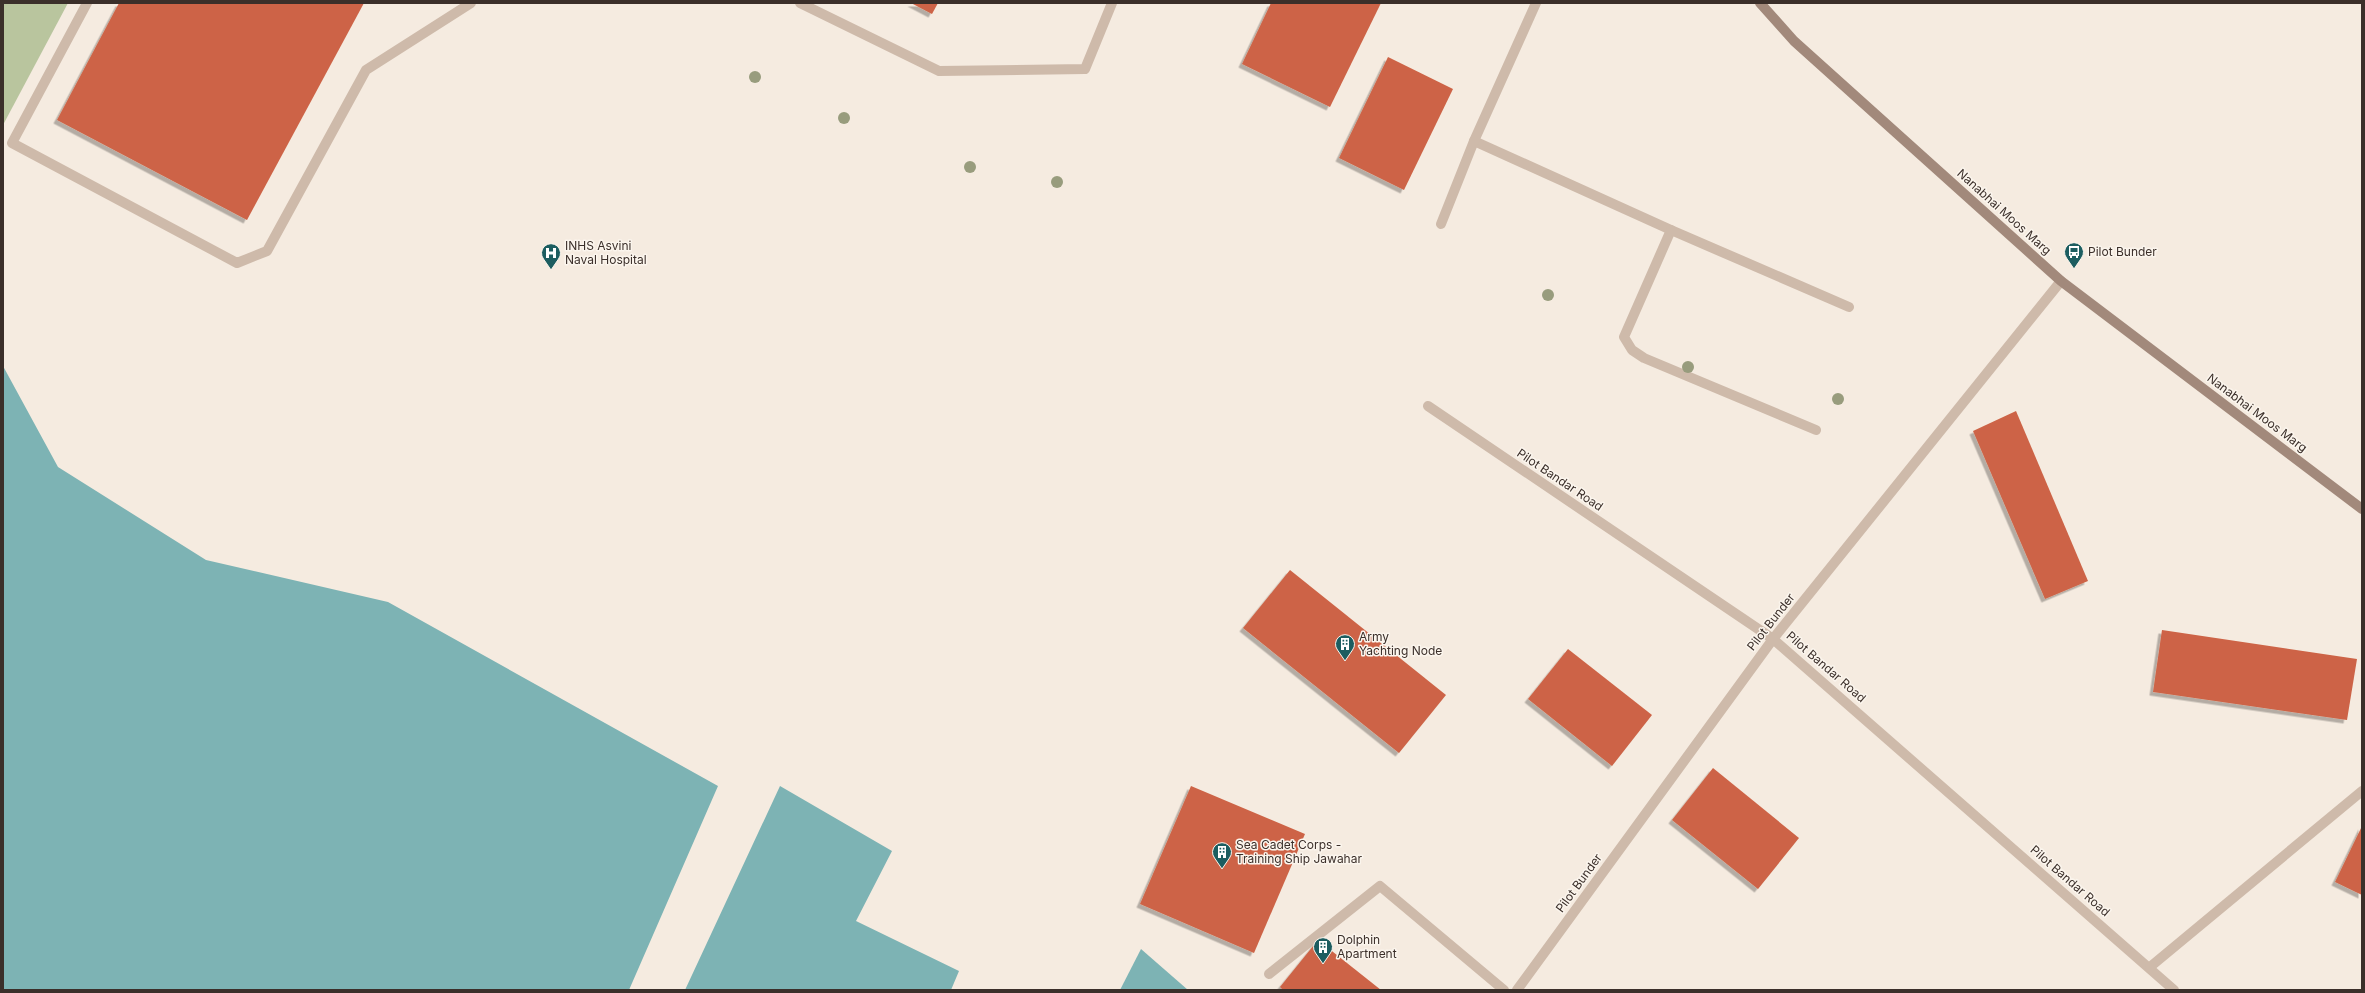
<svg xmlns="http://www.w3.org/2000/svg" width="2365" height="993" font-family="Inter,sans-serif">
  <defs>
    <filter id="shadow"><feDropShadow dx="-3.5" dy="3.5" stdDeviation="0" flood-color="#0004"/></filter>
  </defs>
  <rect width="100%" height="100%" fill="#f5ebe0"/>
  <path fill="#b9c59e" d="M3,3H68L3,125Z"/>
  <g fill="#7db3b4">
    <path d="M3,366L58,467L206,560L388,602L718,786L629,990H3Z"/>
    <path d="M780,786L892,851L856,921L959,971L951,990H685Z"/>
    <path d="M1141,949L1188,990H1120Z"/>
  </g>
  <g fill="#cd6446" filter="url(#shadow)">
    <path d="M119,3H364L247,220L57,120Z"/>
    <path d="M911,3H938L932,14Z"/>
    <path d="M1271,3H1381L1330,107L1242,64Z"/>
    <path d="M1388,57L1453,89L1404,190L1339,158Z"/>
    <path d="M2016,411L2088,581L2045,599L1973,431Z"/>
    <path d="M1290,570L1446,695L1399,753L1243,628Z"/>
    <path d="M2162,630L2357,659L2347,720L2153,692Z"/>
    <path d="M1568,649L1652,715L1612,766L1528,699Z"/>
    <path d="M1713,768L1799,838L1758,889L1672,820Z"/>
    <path d="M1191,786L1305,834L1254,953L1140,904Z"/>
    <path d="M2362,826V895L2335,882Z"/>
    <path d="M1318,940L1381,990H1283L1280,987Z"/>
  </g>
  <g fill="none" stroke-linecap="round" stroke-linejoin="round">
    <g stroke="#cebaaa" stroke-width="10">
      <path d="M87,3L12,143L237,263L267,251L366,70L471,3"/>
      <path d="M800,3L939,71L1085,69L1112,3"/>
      <path d="M1474,141L1671,230L1624,337L1632,350L1644,358L1816,430"/>
      <path d="M1441,224L1474,141L1536,3"/>
      <path d="M1671,230L1849,307"/>
    </g>
    <g stroke="#cebaaa" stroke-width="10">
      <path d="M1428,406L1773,639L2174,990"/>
      <path d="M2150,967L2362,791"/>
      <path d="M1269,974L1380,886L1504,990"/>
      <path d="M1517,990L1773,639L2061,281"/>
    </g>
    <path stroke="#a2897b" stroke-width="10" d="M1760,3L1794,41L2061,281L2362,509"/>
  </g>
  <g fill="#989c7d">
    <circle cx="755" cy="77" r="6"/>
    <circle cx="844" cy="118" r="6"/>
    <circle cx="970" cy="167" r="6"/>
    <circle cx="1057" cy="182" r="6"/>
    <circle cx="1548" cy="295" r="6"/>
    <circle cx="1688" cy="367" r="6"/>
    <circle cx="1838" cy="399" r="6"/>
  </g>
  <defs>
    <g id="bus-pin" transform="scale(1)"><path d="M0 17L-7.5 6A9.5 9.5 0 1 1 7.5 6Z" fill="#1c5d60" stroke="#fbf5ed"/><path d="M-5-6H5V4H4V6H2V4H-2V6H-4V4H-5ZM-3.5-4V0h7V-4ZM-3.5 1.2v1.5H-2V1.2ZM2 1.2v1.5H3.5V1.2Z" fill="#fff"/></g>
    <g id="hospital-pin" transform="scale(1)"><path d="M0 17L-7.5 6A9.5 9.5 0 1 1 7.5 6Z" fill="#1c5d60" stroke="#fbf5ed"/><path d="M-5-5h3v3.5h4V-5h3V5h-3V1.5h-4V5h-3Z" fill="#fff"/></g>
    <g id="building-pin" transform="scale(1)"><path d="M0 17L-7.5 6A9.5 9.5 0 1 1 7.5 6Z" fill="#1c5d60" stroke="#fbf5ed"/><path d="M-4-6H4V6H1V3H-1V6H-4ZM-2.5-4.3h1.7v1.8h-1.7ZM.8-4.3h1.7v1.8H.8ZM-2.5-1h1.7V.8h-1.7ZM.8-1h1.7V.8H.8Z" fill="#fff"/></g>
  </defs>
  <g fill-rule="evenodd">
    <use href="#bus-pin" x="2074" y="252"/>
    <use href="#hospital-pin" x="551" y="253"/>
    <use href="#building-pin" x="1345" y="644"/>
    <use href="#building-pin" x="1222" y="852"/>
    <use href="#building-pin" x="1323" y="947"/>
  </g>
  <g text-anchor="middle" stroke-width="3" stroke-linejoin="round" paint-order="stroke">
    <g font-size="12" fill="#3b2f2a" stroke="#fbf5ed">
      <text transform="translate(2004 212) rotate(42)" y="4">Nanabhai Moos Marg</text>
      <text transform="translate(2257 413) rotate(37)" y="4">Nanabhai Moos Marg</text>
      <text transform="translate(1560 480) rotate(34)" y="4">Pilot Bandar Road</text>
      <text transform="translate(1771 622) rotate(-52)" y="4">Pilot Bunder</text>
      <text transform="translate(1826 667) rotate(41)" y="4">Pilot Bandar Road</text>
      <text transform="translate(2070 881) rotate(41)" y="4">Pilot Bandar Road</text>
      <text transform="translate(1579 883) rotate(-54)" y="4">Pilot Bunder</text>
    </g>
    <g font-size="12" fill="#3b2f2a" stroke="#fbf5ed" text-anchor="start">
      <text x="565" y="250">INHS Asvini<tspan x="565" dy="14">Naval Hospital</tspan></text>
      <text x="2088" y="256">Pilot Bunder</text>
      <text x="1359" y="641">Army<tspan x="1359" dy="14">Yachting Node</tspan></text>
      <text x="1236" y="849">Sea Cadet Corps -<tspan x="1236" dy="14">Training Ship Jawahar</tspan></text>
      <text x="1337" y="944">Dolphin<tspan x="1337" dy="14">Apartment</tspan></text>
    </g>
  </g>
  <rect width="2365" height="993" fill="none" stroke="#3b2f2a" stroke-width="8"/>
</svg>
